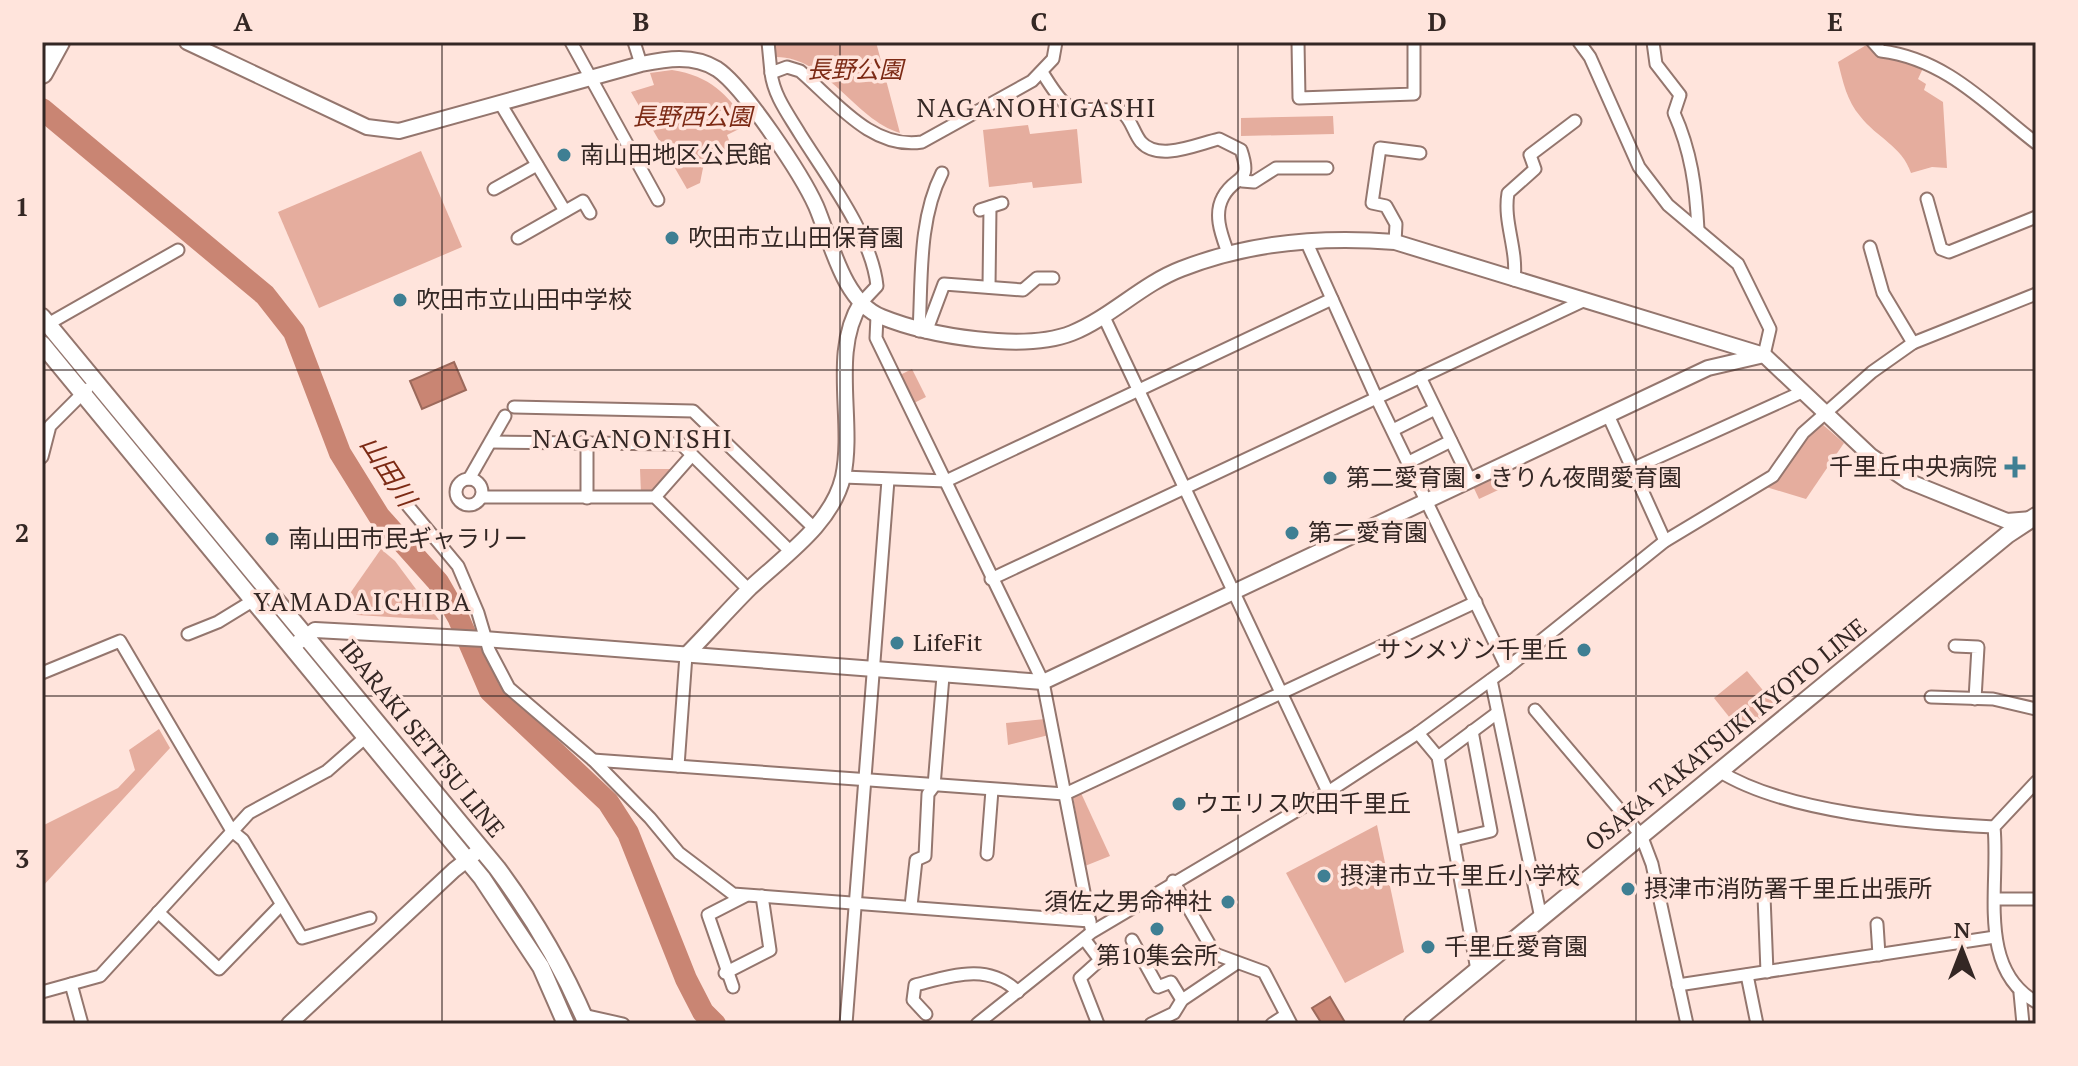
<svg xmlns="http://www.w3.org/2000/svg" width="2078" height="1066" font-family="'PT Serif','Noto Sans JP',serif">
  <rect width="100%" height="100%" fill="#ffe4dc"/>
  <g fill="#e5ad9e">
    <path d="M774,42H876L900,133C854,119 826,56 775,57Z"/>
    <path d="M1868,44L1881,55L1924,66L1918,79L1926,84L1924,90L1943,102L1947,168L1932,167L1911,173C1902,146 1877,138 1860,116C1847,101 1843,82 1838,62Z"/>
    <path d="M672,70C711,76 726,94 749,124L727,135L732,148L704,163L700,183L687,189L631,92L654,85L650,73Z"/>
    <path d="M1333,116L1334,134L1241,136V118Z"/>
    <path d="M1028,125L1030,134L1077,129L1082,183L1033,188L1032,182L989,187L983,130Z"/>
    <path d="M421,151L462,247L319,308L278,212Z"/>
    <path d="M912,369L926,397L914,403L900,375Z"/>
    <path d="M1822,424L1844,443L1806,499L1763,486L1805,435Z"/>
    <path d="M640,469H673L652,491L641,494Z"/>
    <path d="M1504,469L1511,484L1479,499L1472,484Z"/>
    <path d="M381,549L395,561L439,620L357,615L344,602Z"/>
    <path d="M1747,671L1776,706L1742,733L1714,698Z"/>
    <path d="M1045,719L1049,735L1008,745L1006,723Z"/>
    <path d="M159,729L170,748L42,887V826L118,788L135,770L129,750Z"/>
    <path d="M1081,793L1110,856L1085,866L1073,797Z"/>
    <path d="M1377,825L1404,952L1345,983L1286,873Z"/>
  </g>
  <g fill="#c98573" stroke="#9c695b" stroke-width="2">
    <path d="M454,362L466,390L422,409L410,381Z"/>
    <path d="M1330,997L1346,1024H1322L1312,1008Z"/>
  </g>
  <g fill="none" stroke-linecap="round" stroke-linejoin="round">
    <path stroke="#c98573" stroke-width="22" d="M42,109L265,295L294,332L340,453L379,516L438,582L458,617L490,691L608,802L628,833L686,979L703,1012L715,1024"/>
    <g stroke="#94766e" stroke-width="15">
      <g id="minor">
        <path d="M571,42L658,200"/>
        <path d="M634,42L641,64"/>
        <path d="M768,42L771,73L787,67L800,71C835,101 872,150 922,142L1032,81L1053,59L1056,42"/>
        <path d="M1298,42L1299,98L1414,94V42"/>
        <path d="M1579,42L1590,57L1639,167L1668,205L1738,264L1770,329L1764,355"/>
        <path d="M1653,42L1656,64L1680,95L1674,113C1691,151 1696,187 1698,230"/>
        <path d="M1873,42L1881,51C1946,59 1987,105 2036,143"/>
        <path d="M1042,72C1073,123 1070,105 1121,111C1132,120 1133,132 1141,142C1159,162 1197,144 1219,139L1241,150C1253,185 1235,174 1223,197C1213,215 1222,236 1228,253"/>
        <path d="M771,73C774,96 788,114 800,134C827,177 872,236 877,286L861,303"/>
        <path d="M500,103L565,211"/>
        <path d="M1242,181L1254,182L1276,168H1327"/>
        <path d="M494,189L537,165"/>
        <path d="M1927,199L1941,249L1949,252L2036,217"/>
        <path d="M980,210L1002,203"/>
        <path d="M518,238L583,201L590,213"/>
        <path d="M1306,241L1376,397L1507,668"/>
        <path d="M1395,242L1396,224L1386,206L1372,203L1380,148L1420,153"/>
        <path d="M1870,247L1883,293L1913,343"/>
        <path d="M1514,280C1518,249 1503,223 1508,193L1535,169L1530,155L1575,121"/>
        <path d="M989,287L990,207"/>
        <path d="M1103,315L1328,792"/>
        <path d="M877,316L876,338L1043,682L1091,928"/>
        <path d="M48,324L178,250"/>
        <path d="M919,331C922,280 918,220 942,173"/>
        <path d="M926,332L944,284L1023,290L1037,278H1053"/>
        <path d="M1420,377L1470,480"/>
        <path d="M514,407L693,411L814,528"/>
        <path d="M1608,415L1665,541"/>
        <path d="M1393,430L1435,409"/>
        <path d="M491,442L681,444L790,551"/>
        <path d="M587,443V498"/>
        <path d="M42,457L50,426L87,389"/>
        <path d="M1409,462L1451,441"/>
        <path d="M1632,469L1802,392"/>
        <path d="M843,477L946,481L1332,299"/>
        <path d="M469,479L505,416"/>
        <circle cx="469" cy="492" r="13"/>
        <path d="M481,497H655L749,590"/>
        <path d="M655,497L692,455"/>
        <path d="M408,506L458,566L478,613L489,650L509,688L593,760L650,818L679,853L733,894L1090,921"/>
        <path d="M991,579L1583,301"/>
        <path d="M188,634L218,622L254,600"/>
        <path d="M1955,646L1978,647L1975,699"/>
        <path d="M42,673L120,641L232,831L243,840L302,938L370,918"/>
        <path d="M1491,680L1541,918"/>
        <path d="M1931,697L1993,699L2036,709"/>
        <path d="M1535,710L1641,835L1652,864L1687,1024"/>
        <path d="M1418,733L1438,757L1477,970"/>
        <path d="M1438,757L1497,713"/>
        <path d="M593,760L1065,794L1476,602"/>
        <path d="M678,766L686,655"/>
        <path d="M1719,771C1786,813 1915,823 1994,827"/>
        <path d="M2036,782L1994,827C2000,885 1976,968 2036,1002"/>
        <path d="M1454,840L1491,831L1472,731"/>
        <path d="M987,854L992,790"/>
        <path d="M1173,881L1215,954L1264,972L1291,1024"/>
        <path d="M1764,896L1767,972"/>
        <path d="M1996,899H2036"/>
        <path d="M911,906L916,860L925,856L928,794L934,786L943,676"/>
        <path d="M158,912L219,969L281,905"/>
        <path d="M1877,924L1879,955"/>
        <path d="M1085,940L1100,960L1080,978L1098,1024"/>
        <path d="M1132,940L1158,987L1171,982L1182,1000"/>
        <path d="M725,973L770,950L762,896"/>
        <path d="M1747,975L1757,1024"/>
        <path d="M71,984L82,1024"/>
        <path d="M1678,985L1995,937"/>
        <path d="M733,987L708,915L745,896"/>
        <path d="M42,992L100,976L249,813L327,771L367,736"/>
        <path d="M2020,993L2023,1024"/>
        <path d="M926,1014L913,1000L915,985C951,976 988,962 1018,992"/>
        <path d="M583,1015L623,1024"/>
        <path d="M846,1024L888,480"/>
        <path d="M977,1024L1092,932L1328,792L1418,733L1507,668L1665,541L1773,476L1803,433L1872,372L1913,343L2036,294"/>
        <path d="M1151,1024L1174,1013L1182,1000L1237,963"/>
        <path d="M1272,1024L1286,1015"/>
      </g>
    </g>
    <g stroke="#94766e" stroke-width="18">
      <g id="tertiary">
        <path d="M187,42L367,127L399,131L641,64C666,59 693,54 717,69C744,87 802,175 816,206C831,241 843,302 882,317C929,336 1024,352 1072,333C1111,317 1142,284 1181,269C1250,242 1323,236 1395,242L1764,355L1871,456L1908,481L2007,521L2032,519"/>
        <path d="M293,646L315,630L484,639L1043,682L1708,368L1764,355"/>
        <path d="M686,655C708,633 728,610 750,588C784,556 832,524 843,477C855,421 830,352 861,303"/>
        <path d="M289,1024L454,870L481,849"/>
      </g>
    </g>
    <g stroke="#94766e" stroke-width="20">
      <g id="primary">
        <path d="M42,317L497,868C534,918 563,967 587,1024"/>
        <path d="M42,344L482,878L541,967L566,1024"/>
        <path d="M1412,1024L2007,535L2036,516"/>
      </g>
    </g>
    <g stroke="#94766e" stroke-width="24">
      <path id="motorway" d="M42,73L59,42"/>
    </g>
    <use href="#minor" stroke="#fff" stroke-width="11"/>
    <use href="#tertiary" stroke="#fff" stroke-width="14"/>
    <use href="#primary" stroke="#fff" stroke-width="16"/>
    <use href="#motorway" stroke="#fff" stroke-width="20"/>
  </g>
  <path fill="none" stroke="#342724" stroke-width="2" stroke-opacity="0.55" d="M442,42V1024M840,42V1024M1238,42V1024M1636,42V1024M42,370H2036M42,696H2036"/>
  <g fill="#3f7f93" stroke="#ffe4dc" stroke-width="3">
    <circle cx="564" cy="155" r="8"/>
    <circle cx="672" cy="238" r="8"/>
    <circle cx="400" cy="300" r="8"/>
    <path d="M2011 455h8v8h8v8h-8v8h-8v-8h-8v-8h8z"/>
    <circle cx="1330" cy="478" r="8"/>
    <circle cx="1292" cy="533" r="8"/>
    <circle cx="272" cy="539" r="8"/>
    <circle cx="897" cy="643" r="8"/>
    <circle cx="1584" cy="650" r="8"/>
    <circle cx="1179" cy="804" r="8"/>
    <circle cx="1324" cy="876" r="8"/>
    <circle cx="1628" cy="889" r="8"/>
    <circle cx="1228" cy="902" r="8"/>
    <circle cx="1157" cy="929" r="8"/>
    <circle cx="1428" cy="947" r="8"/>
  </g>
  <g text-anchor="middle" stroke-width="7" stroke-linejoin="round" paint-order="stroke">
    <g font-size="24" font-style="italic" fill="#7c2a15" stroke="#ffe4dc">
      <text x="855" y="78">長野公園</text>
      <text x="692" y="125">長野西公園</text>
    </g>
    <g font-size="24" fill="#342724" stroke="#ffe4dc" text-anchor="start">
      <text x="580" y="163">南山田地区公民館</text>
      <text x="688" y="246">吹田市立山田保育園</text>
      <text x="416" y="308">吹田市立山田中学校</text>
      <text x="1997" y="475" text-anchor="end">千里丘中央病院</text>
      <text x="1346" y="486">第二愛育園・きりん夜間愛育園</text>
      <text x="1308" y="541">第二愛育園</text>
      <text x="288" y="547">南山田市民ギャラリー</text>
      <text x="913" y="651">LifeFit</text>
      <text x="1568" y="658" text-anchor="end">サンメゾン千里丘</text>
      <text x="1195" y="812">ウエリス吹田千里丘</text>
      <text x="1340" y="884">摂津市立千里丘小学校</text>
      <text x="1644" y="897">摂津市消防署千里丘出張所</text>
      <text x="1212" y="910" text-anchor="end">須佐之男命神社</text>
      <text x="1444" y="955">千里丘愛育園</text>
      <text x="1157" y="964" text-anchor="middle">第10集会所</text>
    </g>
    <g font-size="24" fill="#342724" stroke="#ffe4dc">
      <text transform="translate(1726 735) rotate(-39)" y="8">OSAKA TAKATSUKI KYOTO LINE</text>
      <text transform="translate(422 739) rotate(51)" y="8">IBARAKI SETTSU LINE</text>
    </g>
    <g font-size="26" letter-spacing="2" fill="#342724" stroke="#ffe4dc">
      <text x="1037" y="117">NAGANOHIGASHI</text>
      <text x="633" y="448">NAGANONISHI</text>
      <text x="363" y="611">YAMADAICHIBA</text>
    </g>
    <g font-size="26" font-style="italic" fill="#7c2a14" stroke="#ffe4dc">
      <text transform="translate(388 471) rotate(57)" y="9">山田川</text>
    </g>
  </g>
  <rect width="2078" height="1066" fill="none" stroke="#ffe4dc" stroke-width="88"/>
  <g transform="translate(1962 950)" stroke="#ffe4dc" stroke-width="6" paint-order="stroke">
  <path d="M0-6L14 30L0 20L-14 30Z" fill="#342724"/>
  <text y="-12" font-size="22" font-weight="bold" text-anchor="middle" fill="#342724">N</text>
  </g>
  <rect x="44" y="44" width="1990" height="978" fill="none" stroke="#342724" stroke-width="3"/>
  <g font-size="26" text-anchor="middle" font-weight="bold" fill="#342724">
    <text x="243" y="31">A</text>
    <text x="641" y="31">B</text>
    <text x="1039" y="31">C</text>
    <text x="1437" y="31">D</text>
    <text x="1835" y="31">E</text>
    <text x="22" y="216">1</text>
    <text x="22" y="542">2</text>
    <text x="22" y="868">3</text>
  </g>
</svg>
